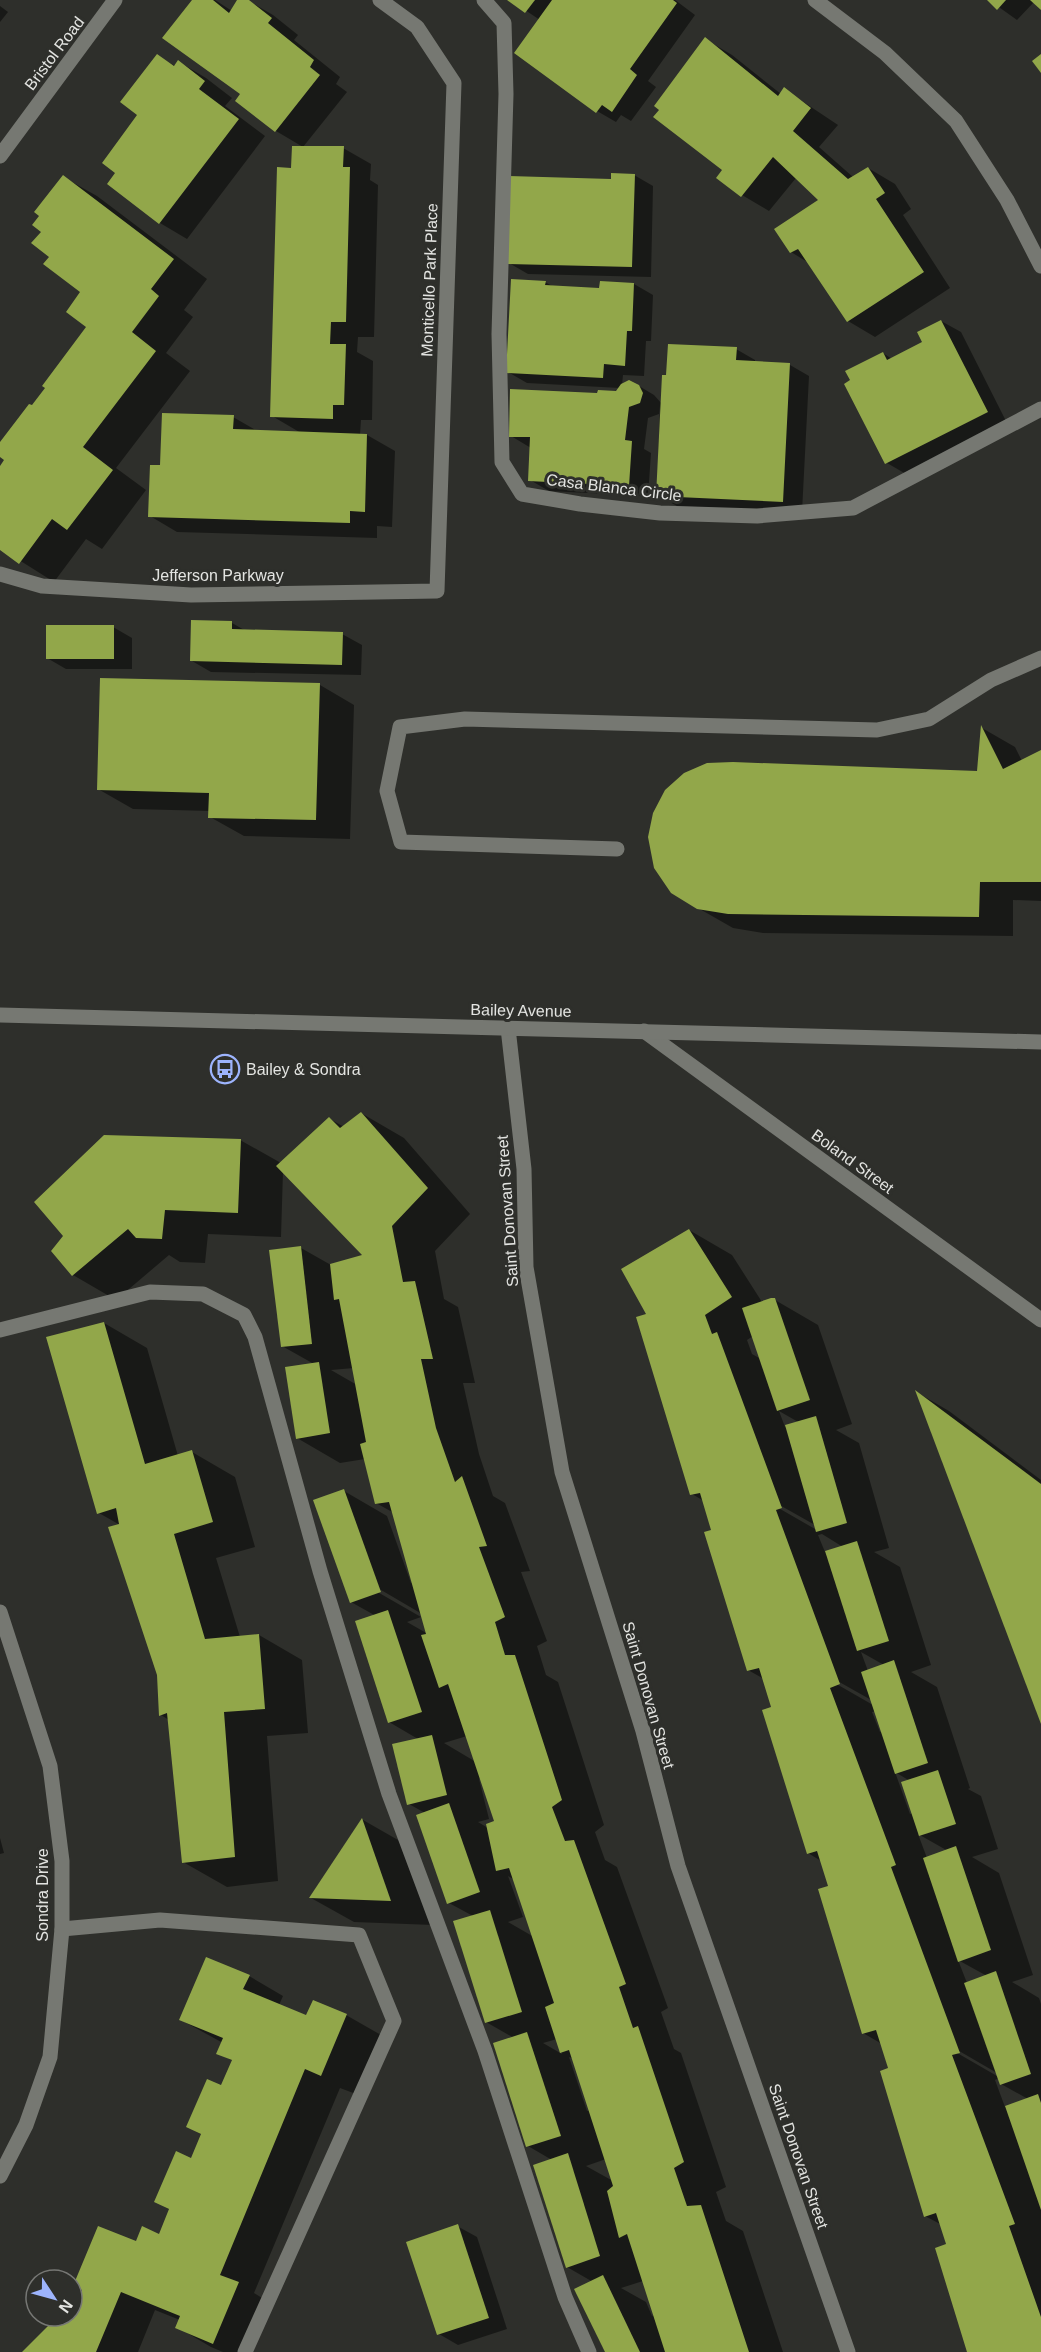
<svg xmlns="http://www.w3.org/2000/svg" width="1041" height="2352" font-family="Arial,sans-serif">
  <rect width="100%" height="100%" fill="#2e2f2b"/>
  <g fill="#0007" fill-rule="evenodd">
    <path d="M194,0H215L232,11L247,0L273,15L298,35L294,40L340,77L336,84L347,92L303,147L276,131L237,100L243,94Z"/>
    <path d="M510,0H675L695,15L648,81L656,87L631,121L621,115L616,122L597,111L540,20Z"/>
    <path d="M989,0H1041V8L1034,2L1017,20Z"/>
    <path d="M0,6L8,12L0,22Z"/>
    <path d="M705,39L732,55L781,94L784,89L838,125L819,147L853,177L868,168L895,184L911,209L903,215L950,288L875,337L848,321L809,263L791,252L820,201L796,178L769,211L742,195L724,170Z"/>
    <path d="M157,56L175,66L179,62L206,78L232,98L225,106L265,136L187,239L160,223L117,173L139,115Z"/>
    <path d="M343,148L371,164L370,180L378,185L374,337H358L357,352L373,361L372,420H361L360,435H367L395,451L392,527L377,526V538L177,532L150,516L161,467L233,417L259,432L301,433L272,416L293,169Z"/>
    <path d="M634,175L653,186L651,277L528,274L509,263L612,180Z"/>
    <path d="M63,177L97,196L207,279L184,310L193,317L166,353L190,371L116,468L146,490L102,549L86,539L54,582L0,548V468L6,460L0,455V445L32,407L88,327L82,292L51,257L43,231Z"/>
    <path d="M545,282L554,287L601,289L634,284L653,295L651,341H646L644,376L623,375L622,385L634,383L654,395L662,404L736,349L755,360V363L790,365L809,376L802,512L677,506L657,495L660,406L659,414L648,418L644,449L651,453L648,496L549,491L530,480L531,448L511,436L599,395L617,393L620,388L527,383L508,372Z"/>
    <path d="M941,321L961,332L1007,423L906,474L887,463L846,384L883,353L892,359L924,342Z"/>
    <path d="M232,623L246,631L342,634L362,645L361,675L211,672L192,661Z"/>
    <path d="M113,627L132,638V669H66L47,658Z"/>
    <path d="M320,685L354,705L350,839L244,836L210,817V811L133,809L98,789Z"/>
    <path d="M982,728L1015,747L1022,761L1041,751V901L1013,900V936L763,933L733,928L698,908L979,772Z"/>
    <path d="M361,1113L404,1138L470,1214L435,1251L444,1299L458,1307L475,1383H463L479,1454L493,1496L505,1503L530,1571L521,1572L547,1641L537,1646L546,1675L558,1682L604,1825L595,1832L605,1860L617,1867L668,2008L661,2012L674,2049L681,2053L726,2187L716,2192L726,2221L743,2231L783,2352H606L593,2282L567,2267L552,2160L528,2146L514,2038L486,2022L473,1916L449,1903L425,1813L409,1804L418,1739L389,1722L376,1616L351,1602L344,1491L387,1516L411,1583L413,1582L394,1513L376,1503L365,1459L340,1463L297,1438L314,1364L282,1346L301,1248L331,1265L365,1255L283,1171L281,1237L208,1234L205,1263L180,1262L169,1255L116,1300L73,1275L53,1251L240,1140L281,1163L330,1119L344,1127ZM354,1368L357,1385L331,1370ZM376,1587L422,1614L428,1634L407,1622L421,1617L374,1590ZM467,1736L476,1762L444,1743ZM481,1778L496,1821L488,1828L478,1822L489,1819L479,1779ZM508,1876L515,1880L534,1937L508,1922L523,1917ZM557,2039L562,2054L543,2043ZM569,2057L574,2059L590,2110L587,2111ZM606,2159L613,2181L586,2166ZM643,2281L654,2315L652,2316L646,2302L621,2288Z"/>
    <path d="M689,1230L732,1255L762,1302L775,1300L818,1325L852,1424L836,1430L859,1443L889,1548L874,1552L900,1567L931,1665L911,1672L937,1687L970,1788L968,1789L981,1796L998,1849L972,1857L999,1873L1033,1975L1012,1982L1039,1998L1041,2004V2352H969L942,2225L925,2216L882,2044L863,2033L829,1887L821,1861L808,1853L764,1679L748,1670L704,1501L692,1494L648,1315ZM753,1336L761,1359L752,1354L747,1340ZM779,1411L800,1423L785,1427ZM776,1503L815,1525V1529L775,1506ZM822,1534L843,1547L825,1552L818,1535ZM861,1652L884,1665L868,1671ZM834,1679L873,1701V1705L833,1682ZM876,1711L883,1731L880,1732L872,1712ZM895,1772L910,1781L913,1813L910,1814ZM918,1834L948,1851L927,1858ZM958,1960L987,1976L967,1983ZM954,2048L997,2073V2076L952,2050ZM999,2078L1001,2084L1028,2099L1005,2107L995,2080Z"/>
    <path d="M104,1323L147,1348L178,1456L192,1452L235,1477L255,1547L216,1558L240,1637L259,1635L302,1660L308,1733L267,1736L278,1881L227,1887L183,1862L169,1720L161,1715L159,1674L120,1525L99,1513Z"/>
    <path d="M918,1393L949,1411L1041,1480V1720Z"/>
    <path d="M363,1820L405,1844L433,1925L354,1922L311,1898Z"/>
    <path d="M0,1838L4,1853L0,1854Z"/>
    <path d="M249,1976L283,1996L279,2005L307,2017L314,2002L346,2015L381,2035L356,2094L340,2088L254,2293L272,2304L252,2352H223L211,2347L177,2327L180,2320L155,2310L138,2352H24L59,2317L70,2323L136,2243L160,2236L170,2210L156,2202L192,2160L202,2135L188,2127L222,2087L233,2061L218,2053L223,2043L181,2020Z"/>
    <path d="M457,2226L477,2237L507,2329L458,2345L439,2334Z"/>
  </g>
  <g fill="#92a74a">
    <path d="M192,0H213L229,13L237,0H249L272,18L268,23L314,60L310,67L320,75L275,132L235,101L240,94L162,38Z"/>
    <path d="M507,0H535L525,13Z"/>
    <path d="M552,0H673L677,3L630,69L637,75L612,112L602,105L596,113L514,53Z"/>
    <path d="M987,0H1006L997,10Z"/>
    <path d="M1030,0H1041V10Z"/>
    <path d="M705,37L778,96L784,87L811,108L793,131L848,179L868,167L885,193L876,199L924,272L847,322L798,249L790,253L774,229L818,200L773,157L741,197L716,178L722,170L653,117L659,110L654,106Z"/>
    <path d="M157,54L174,66L178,60L205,81L199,89L239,119L159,224L107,184L115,173L102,163L137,115L120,102Z"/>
    <path d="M1041,54V73L1032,61Z"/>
    <path d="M292,146H344L343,167H350L346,322H331L330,344H346L344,405H333V419L270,417L277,167L291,168Z"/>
    <path d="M611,173L635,174L632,267L507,264L509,176L611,179Z"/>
    <path d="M63,175L174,259L151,289L159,296L132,332L156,351L83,447L113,470L67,530L52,519L19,564L0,550V466L4,460L0,457V442L29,404L32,405L45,388L42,386L86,327L66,312L80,292L43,264L49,257L31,243L41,232L32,225L39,216L34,212Z"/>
    <path d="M511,279L546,281L545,285L599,288L600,281L634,283L632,331H627L625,366L604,364L603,378L506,373Z"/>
    <path d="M941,320L988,412L885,464L844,384L850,380L845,371L883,352L887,360L922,342L917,332Z"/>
    <path d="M668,344L737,347L736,360L790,363L783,502L656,496L662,375H666Z"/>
    <path d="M629,380L639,385L643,393L640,403L629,407L625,440L632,441L629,486L528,481L530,437H509L510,389L597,393L598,390L616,391L621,384Z"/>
    <path d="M162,413L234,415L233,429L367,434L365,512L350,511V523L148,517L150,465H160Z"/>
    <path d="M191,620L232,621V629L343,632L342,665L190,661Z"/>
    <rect x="46" y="625" width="68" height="34"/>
    <path d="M100,678L320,683L316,820L208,818L209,793L97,790Z"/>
    <path d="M981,725L1003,769L1041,750V882H980L979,917L728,914L697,909L671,893L654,868L648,837L653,813L665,790L684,773L707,763L733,762L977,771Z"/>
    <path d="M361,1112L428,1188L392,1226L403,1282L415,1281L433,1359H421L436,1428L455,1482L462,1476L487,1546L479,1547L505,1617L495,1622L505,1655H515L562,1800L552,1807L565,1841L574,1840L626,1984L619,1987L633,2028L638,2026L684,2162L674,2168L687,2206L701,2205L749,2352H665L627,2234L619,2238L607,2191L613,2186L569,2050L560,2053L545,2007L554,2003L509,1868L496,1871L486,1824L494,1821L448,1684L439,1688L421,1635L426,1634L389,1502L375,1504L360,1444L366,1442L339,1299L334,1300L330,1264L362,1255L276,1166L329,1117L340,1128Z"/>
    <path d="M104,1135L241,1139L238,1213L165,1210L162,1239L136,1238L128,1229L72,1276L51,1251L63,1236L34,1202Z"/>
    <path d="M689,1229L732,1297L705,1315L712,1334L717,1332L782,1508L776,1510L840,1684L830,1688L896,1865L891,1867L960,2053L952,2055L1015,2224L1009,2226L1041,2317V2352H967L935,2248L946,2244L936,2213L924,2217L880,2071L888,2068L876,2030L862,2034L818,1889L828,1886L817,1851L807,1854L762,1710L771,1707L759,1668L747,1671L704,1532L711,1530L700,1493L690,1495L636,1317L646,1314L621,1269Z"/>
    <path d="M301,1246L312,1344L281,1347L269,1250Z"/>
    <path d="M771,1298H775L810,1400L777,1411L742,1308Z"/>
    <path d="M104,1322L145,1464L192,1450L213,1522L174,1534L205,1639L259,1634L265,1709L224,1712L235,1857L182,1863L167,1713L159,1716L157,1675L108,1527L119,1524L116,1508L97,1514L46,1337Z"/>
    <path d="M319,1362L330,1433L296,1439L285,1367Z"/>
    <path d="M915,1390L1041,1484V1724Z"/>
    <path d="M816,1416L847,1523L816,1532L785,1425Z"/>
    <path d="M344,1489L381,1592L350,1603L313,1500Z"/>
    <path d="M857,1541L889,1641L857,1651L825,1551Z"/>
    <path d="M388,1610L422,1712L388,1723L355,1621Z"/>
    <path d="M894,1660L928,1763L895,1774L861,1672Z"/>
    <path d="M432,1735L447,1795L407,1805L392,1744Z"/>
    <path d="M938,1770L956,1824L919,1836L901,1782Z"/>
    <path d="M449,1803L480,1892L447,1904L416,1815Z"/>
    <path d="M362,1818L391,1901L309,1898Z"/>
    <path d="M956,1846L991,1950L958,1962L923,1858Z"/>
    <path d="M490,1910L522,2012L485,2023L453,1921Z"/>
    <path d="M206,1957L250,1975L243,1989L306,2015L313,2000L347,2014L321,2076L305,2069L220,2275L239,2282L213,2344L175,2328L180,2316L121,2292L96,2352H22L58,2316L68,2323L82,2290L73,2286L98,2226L136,2241L142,2226L159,2234L169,2209L154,2202L176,2151L191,2158L201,2134L186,2127L207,2079L221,2085L232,2060L216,2054L223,2038L179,2020Z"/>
    <path d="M996,1971L1031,2074L1000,2085L964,1983Z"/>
    <path d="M527,2032L561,2136L526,2147L493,2043Z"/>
    <path d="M1038,2094L1041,2103V2210L1005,2106Z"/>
    <path d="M568,2153L600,2256L566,2268L533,2165Z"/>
    <path d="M458,2224L489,2318L437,2335L406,2242Z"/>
    <path d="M603,2275L640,2352H605L574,2289Z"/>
  </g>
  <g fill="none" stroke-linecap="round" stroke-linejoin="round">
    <g stroke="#767872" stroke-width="15">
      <path d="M617,849L401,842L387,791L400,727L465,719L877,730L929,719L991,680L1041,658"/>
      <path d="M62,1929L160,1920L359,1935L394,2021L245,2352"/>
    </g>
    <g stroke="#767872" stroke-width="15">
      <path d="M484,0L504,23L506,94L499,334L502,462L522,494L580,504L660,513L757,516L853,508L1041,409"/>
      <path d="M815,0L885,53L956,121L1007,200L1041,266"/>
      <path d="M0,156L115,0"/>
      <path d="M0,574L42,586L191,595L437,591L454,83L417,27L380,0"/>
      <path d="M508,1028L524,1169L526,1267L562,1472L643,1731L678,1866L848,2352"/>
      <path d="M644,1031L1041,1320"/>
      <path d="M0,1330L150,1292L203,1294L244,1315L255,1337L320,1571L389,1794L485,2051L565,2297L589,2352"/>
      <path d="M0,1612L50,1766L62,1861V1929L50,2057L26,2125L0,2176"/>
    </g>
    <path stroke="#767872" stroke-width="15" d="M0,1015L1041,1042"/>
  </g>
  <defs>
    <g id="bus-ring" transform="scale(1.5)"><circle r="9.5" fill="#2e2f2b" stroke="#9db4fd" stroke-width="1.5"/><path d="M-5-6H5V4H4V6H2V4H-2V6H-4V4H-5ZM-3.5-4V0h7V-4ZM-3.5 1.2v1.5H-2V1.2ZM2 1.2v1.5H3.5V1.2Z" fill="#9db4fd"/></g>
  </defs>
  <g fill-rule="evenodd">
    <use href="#bus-ring" x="225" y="1069"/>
  </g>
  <g text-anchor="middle" stroke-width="6" stroke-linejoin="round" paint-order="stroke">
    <g font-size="16" fill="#e3e4e1" stroke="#2e2f2b">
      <text transform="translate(54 53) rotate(-53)" y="6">Bristol Road</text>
      <text transform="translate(429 280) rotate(-88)" y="6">Monticello Park Place</text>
      <text transform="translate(614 487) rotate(7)" y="6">Casa Blanca Circle</text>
      <text x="218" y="581">Jefferson Parkway</text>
      <text transform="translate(521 1010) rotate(1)" y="6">Bailey Avenue</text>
      <text transform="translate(853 1161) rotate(36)" y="6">Boland Street</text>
      <text transform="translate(507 1211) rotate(-94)" y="6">Saint Donovan Street</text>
      <text transform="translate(649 1695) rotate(74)" y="6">Saint Donovan Street</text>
      <text transform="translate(42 1895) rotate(-90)" y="6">Sondra Drive</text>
      <text transform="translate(799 2156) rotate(71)" y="6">Saint Donovan Street</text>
    </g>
    <g font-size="16" fill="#e3e4e1" stroke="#2e2f2b" text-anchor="start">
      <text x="246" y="1075">Bailey &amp; Sondra</text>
    </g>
  </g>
  <g transform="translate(54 2298) rotate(126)"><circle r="28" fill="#2e2f2b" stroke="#767774" stroke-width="1.5"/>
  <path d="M0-4.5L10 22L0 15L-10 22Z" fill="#9db4fd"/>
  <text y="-9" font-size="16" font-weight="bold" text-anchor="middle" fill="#e3e4e1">N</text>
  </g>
</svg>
